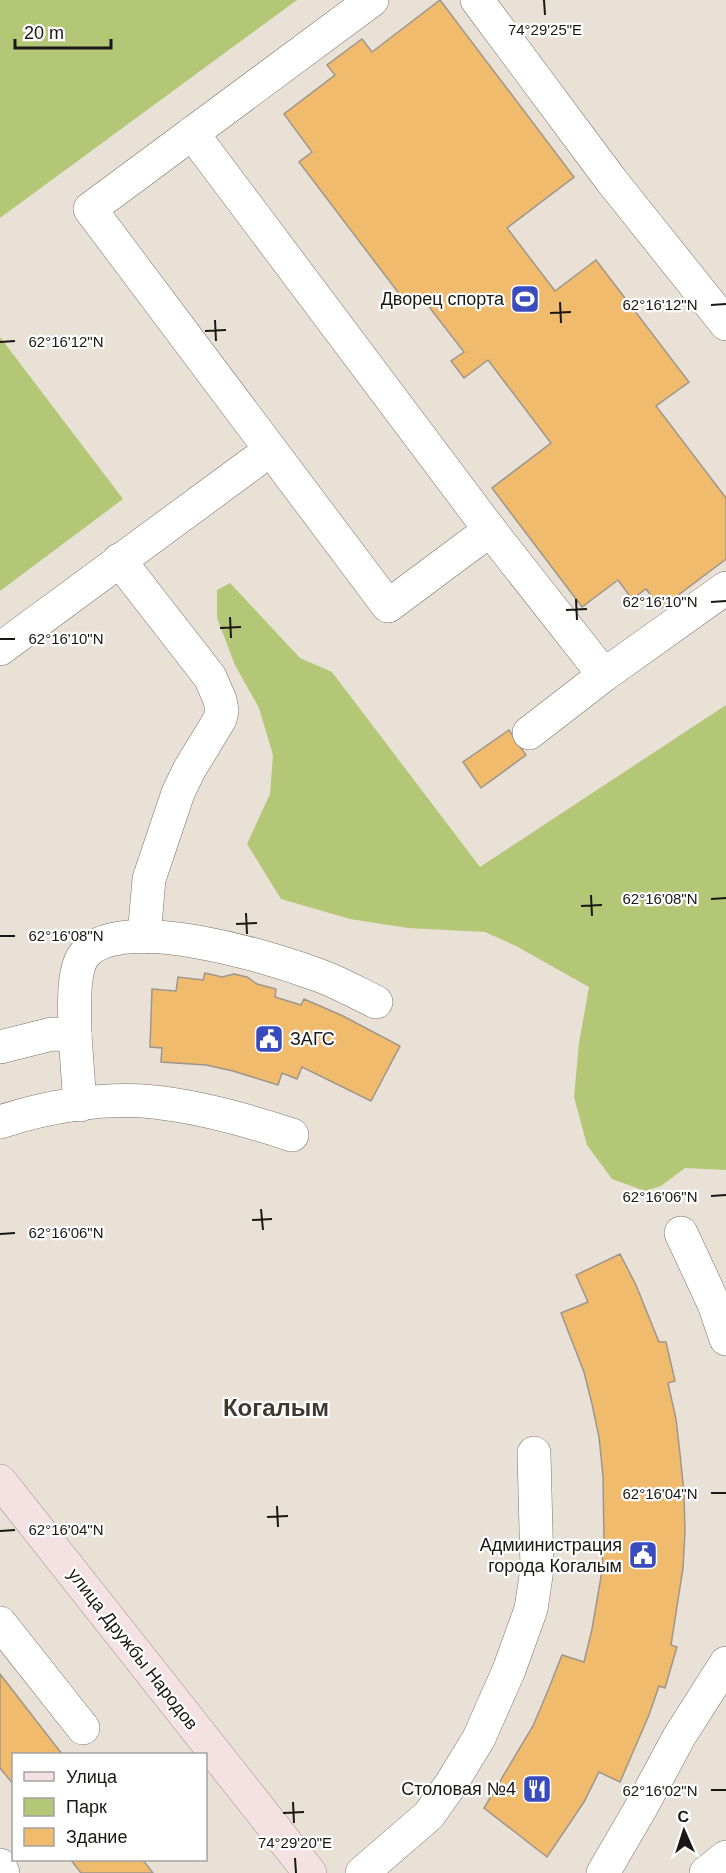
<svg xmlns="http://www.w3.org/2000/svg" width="726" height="1873" font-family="Arial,sans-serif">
  <rect width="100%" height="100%" fill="#e9e1d6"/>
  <g fill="#b4c777">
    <path d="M0,0H297L0,218Z"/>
    <path d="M0,337L123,499L0,591Z"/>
    <path d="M230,583L300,658L332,672L480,867L726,705V1170L685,1168L661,1186L645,1191L612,1179L587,1145L574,1097L579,1043L589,987L516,946L485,932L408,928L350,919L281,899L247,844L270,794L273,755L259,708L235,665L217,618V590Z"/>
  </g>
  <g fill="#f1bb6e" stroke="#9e968c" stroke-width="1.5">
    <path d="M440,0L574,177L507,228L555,291L596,260L689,382L656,406L726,498V559L661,608L646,589L632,599L618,580L582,607L492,488L551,443L488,360L464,378L451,361L464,352L420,295L407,304L299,162L312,152L284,114L335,75L327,65L362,39L372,52Z"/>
    <path d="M509,730L526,755L481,788L463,762Z"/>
    <path d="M205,973L222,977L234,974L247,977L257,984L276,989L275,997L301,1005L304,999L343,1016L400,1046L371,1101L302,1067L297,1079L282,1073L278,1085L233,1071L206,1065L161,1062L162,1048L150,1047L152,989L176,991L178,977L203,980Z"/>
    <path d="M620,1254L636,1285L659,1342H666L675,1381L668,1383L676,1419L680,1454L684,1493L685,1532L683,1568L671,1645L677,1647L665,1688L659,1686L649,1715L620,1782L599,1772L584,1802L547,1857L484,1808L533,1726L549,1688L562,1655L584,1662L592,1629L601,1577L604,1541L603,1476L599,1437L592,1404L584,1372L561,1313L588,1302L576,1275Z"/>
    <path d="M0,1674L62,1754H14V1785L0,1768Z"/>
    <path d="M71,1860H143L153,1873H81Z"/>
  </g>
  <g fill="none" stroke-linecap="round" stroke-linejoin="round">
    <g stroke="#7a7269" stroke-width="34">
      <g id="minor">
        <path d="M372,0L90,209L388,606L490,530"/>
        <path d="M477,0L611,180L726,324"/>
        <path d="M192,133L490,530L604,675L726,588"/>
        <path d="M119,560L210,677L220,700L222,711L220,719L189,770L178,793L149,879L144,937"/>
        <path d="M0,649L254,462"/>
        <path d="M529,733L604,675"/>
        <path d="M75,1035L80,1105"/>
        <path d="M0,1047L52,1034L75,1035C75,1014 71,970 85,954C122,911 271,958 318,975C338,982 357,993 376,1002"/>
        <path d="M0,1122C48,1106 104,1097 154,1102C201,1107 247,1120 292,1135"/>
        <path d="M681,1233L714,1304L726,1339"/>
        <path d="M0,1623L83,1728"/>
        <path d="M0,1865L3,1873"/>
        <path d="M362,1873L429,1815L451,1784L479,1738L509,1670L531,1609L537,1569L534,1453"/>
        <path d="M603,1873L642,1806L679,1737L726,1663"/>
        <path d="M706,1873L726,1857"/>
      </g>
    </g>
    <g stroke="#a28e8e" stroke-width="34">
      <path id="major" d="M0,1481L310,1873"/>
    </g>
    <use href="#minor" stroke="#fff" stroke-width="33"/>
    <use href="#major" stroke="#f4e2e2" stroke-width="33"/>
  </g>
  <path fill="none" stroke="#1a1714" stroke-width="2" d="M544,0L545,15M560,302L561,323M711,305L726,304M550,313L571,312M215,320L216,341M205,331L226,330M0,342L15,341M576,599L577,620M711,602L726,601M566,610L587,609M230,617L231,638M220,628L241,627M0,639H15M591,895L592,916M711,899L726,898M581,906L602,905M246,913L247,934M236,924L257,923M0,936H15M711,1196L726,1195M261,1209L263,1230M252,1220L272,1219M0,1234L15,1233M711,1493H726M277,1506L278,1527M267,1517L288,1516M0,1531L15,1530M711,1790H726M293,1802L294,1823M283,1813L304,1812M295,1858L296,1873"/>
  <defs>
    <g id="stadium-square" transform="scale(1.5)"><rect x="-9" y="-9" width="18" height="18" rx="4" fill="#3a4bbe" stroke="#fff"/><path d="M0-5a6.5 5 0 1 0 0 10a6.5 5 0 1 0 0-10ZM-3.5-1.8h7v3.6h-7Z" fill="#fff"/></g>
    <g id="civic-square" transform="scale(1.5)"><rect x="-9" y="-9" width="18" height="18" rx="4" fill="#3a4bbe" stroke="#fff"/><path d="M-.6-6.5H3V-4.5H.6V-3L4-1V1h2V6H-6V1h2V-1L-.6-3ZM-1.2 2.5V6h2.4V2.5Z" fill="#fff"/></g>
    <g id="restaurant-square" transform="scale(1.5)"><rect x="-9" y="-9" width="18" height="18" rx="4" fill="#3a4bbe" stroke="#fff"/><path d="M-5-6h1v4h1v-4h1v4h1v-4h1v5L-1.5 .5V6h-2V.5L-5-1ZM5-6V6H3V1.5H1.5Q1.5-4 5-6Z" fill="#fff"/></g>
  </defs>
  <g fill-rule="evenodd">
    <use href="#stadium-square" x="525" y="299"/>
    <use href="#civic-square" x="269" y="1039"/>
    <use href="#civic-square" x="643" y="1555"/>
    <use href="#restaurant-square" x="537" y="1789"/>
  </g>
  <g text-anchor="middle" stroke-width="4.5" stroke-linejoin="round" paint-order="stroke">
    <g font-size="18" fill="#1a1714" stroke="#fff" text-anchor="end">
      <text x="504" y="305">Дворец спорта</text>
      <text x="290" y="1045" text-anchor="start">ЗАГС</text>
      <text x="622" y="1551">Адмиинистрация<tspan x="622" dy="21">города Когалым</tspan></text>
      <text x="516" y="1795">Столовая №4</text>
    </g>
    <g font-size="18" fill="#1a1714" stroke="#fff">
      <text transform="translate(133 1649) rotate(52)" y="6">улица Дружбы Народов</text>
    </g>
    <g font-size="24" font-weight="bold" fill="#403931" stroke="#fff">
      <text x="276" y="1416">Когалым</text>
    </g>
  </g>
  <g font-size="15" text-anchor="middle" fill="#1a1714" stroke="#fff" stroke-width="4.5" stroke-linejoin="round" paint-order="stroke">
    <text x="545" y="35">74°29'25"E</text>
    <text x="660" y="310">62°16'12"N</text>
    <text x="66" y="347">62°16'12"N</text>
    <text x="660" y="607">62°16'10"N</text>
    <text x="66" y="644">62°16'10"N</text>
    <text x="660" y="904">62°16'08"N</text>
    <text x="66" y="941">62°16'08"N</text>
    <text x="660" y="1202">62°16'06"N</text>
    <text x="66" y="1238">62°16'06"N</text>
    <text x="660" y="1499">62°16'04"N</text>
    <text x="66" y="1535">62°16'04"N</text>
    <text x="660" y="1796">62°16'02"N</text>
    <text x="295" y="1848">74°29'20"E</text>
  </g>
  <rect x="12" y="1753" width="195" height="108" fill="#ffffff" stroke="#a3a2a1" stroke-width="1.5"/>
  <rect x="24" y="1772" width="30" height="9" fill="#f4e2e2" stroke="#a3a2a1" stroke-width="1.5"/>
  <text x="66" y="1783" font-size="18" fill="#1a1714">Улица</text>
  <rect x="24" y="1798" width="30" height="18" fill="#b4c777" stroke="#a3a2a1" stroke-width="1.5"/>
  <text x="66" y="1813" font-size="18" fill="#1a1714">Парк</text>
  <rect x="24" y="1828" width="30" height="18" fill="#f1bb6e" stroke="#a3a2a1" stroke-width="1.5"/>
  <text x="66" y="1843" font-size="18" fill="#1a1714">Здание</text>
  <g transform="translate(684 1831) rotate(357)" stroke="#ffffff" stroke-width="4.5" paint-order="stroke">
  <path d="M0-4.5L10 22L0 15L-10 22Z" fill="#1a1714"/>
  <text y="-9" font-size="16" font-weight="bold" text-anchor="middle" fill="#1a1714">С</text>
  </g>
  <path d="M15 39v9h96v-9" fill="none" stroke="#1a1714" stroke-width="3"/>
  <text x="24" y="39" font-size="18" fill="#1a1714" stroke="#ffffff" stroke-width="4.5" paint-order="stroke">20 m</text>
</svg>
